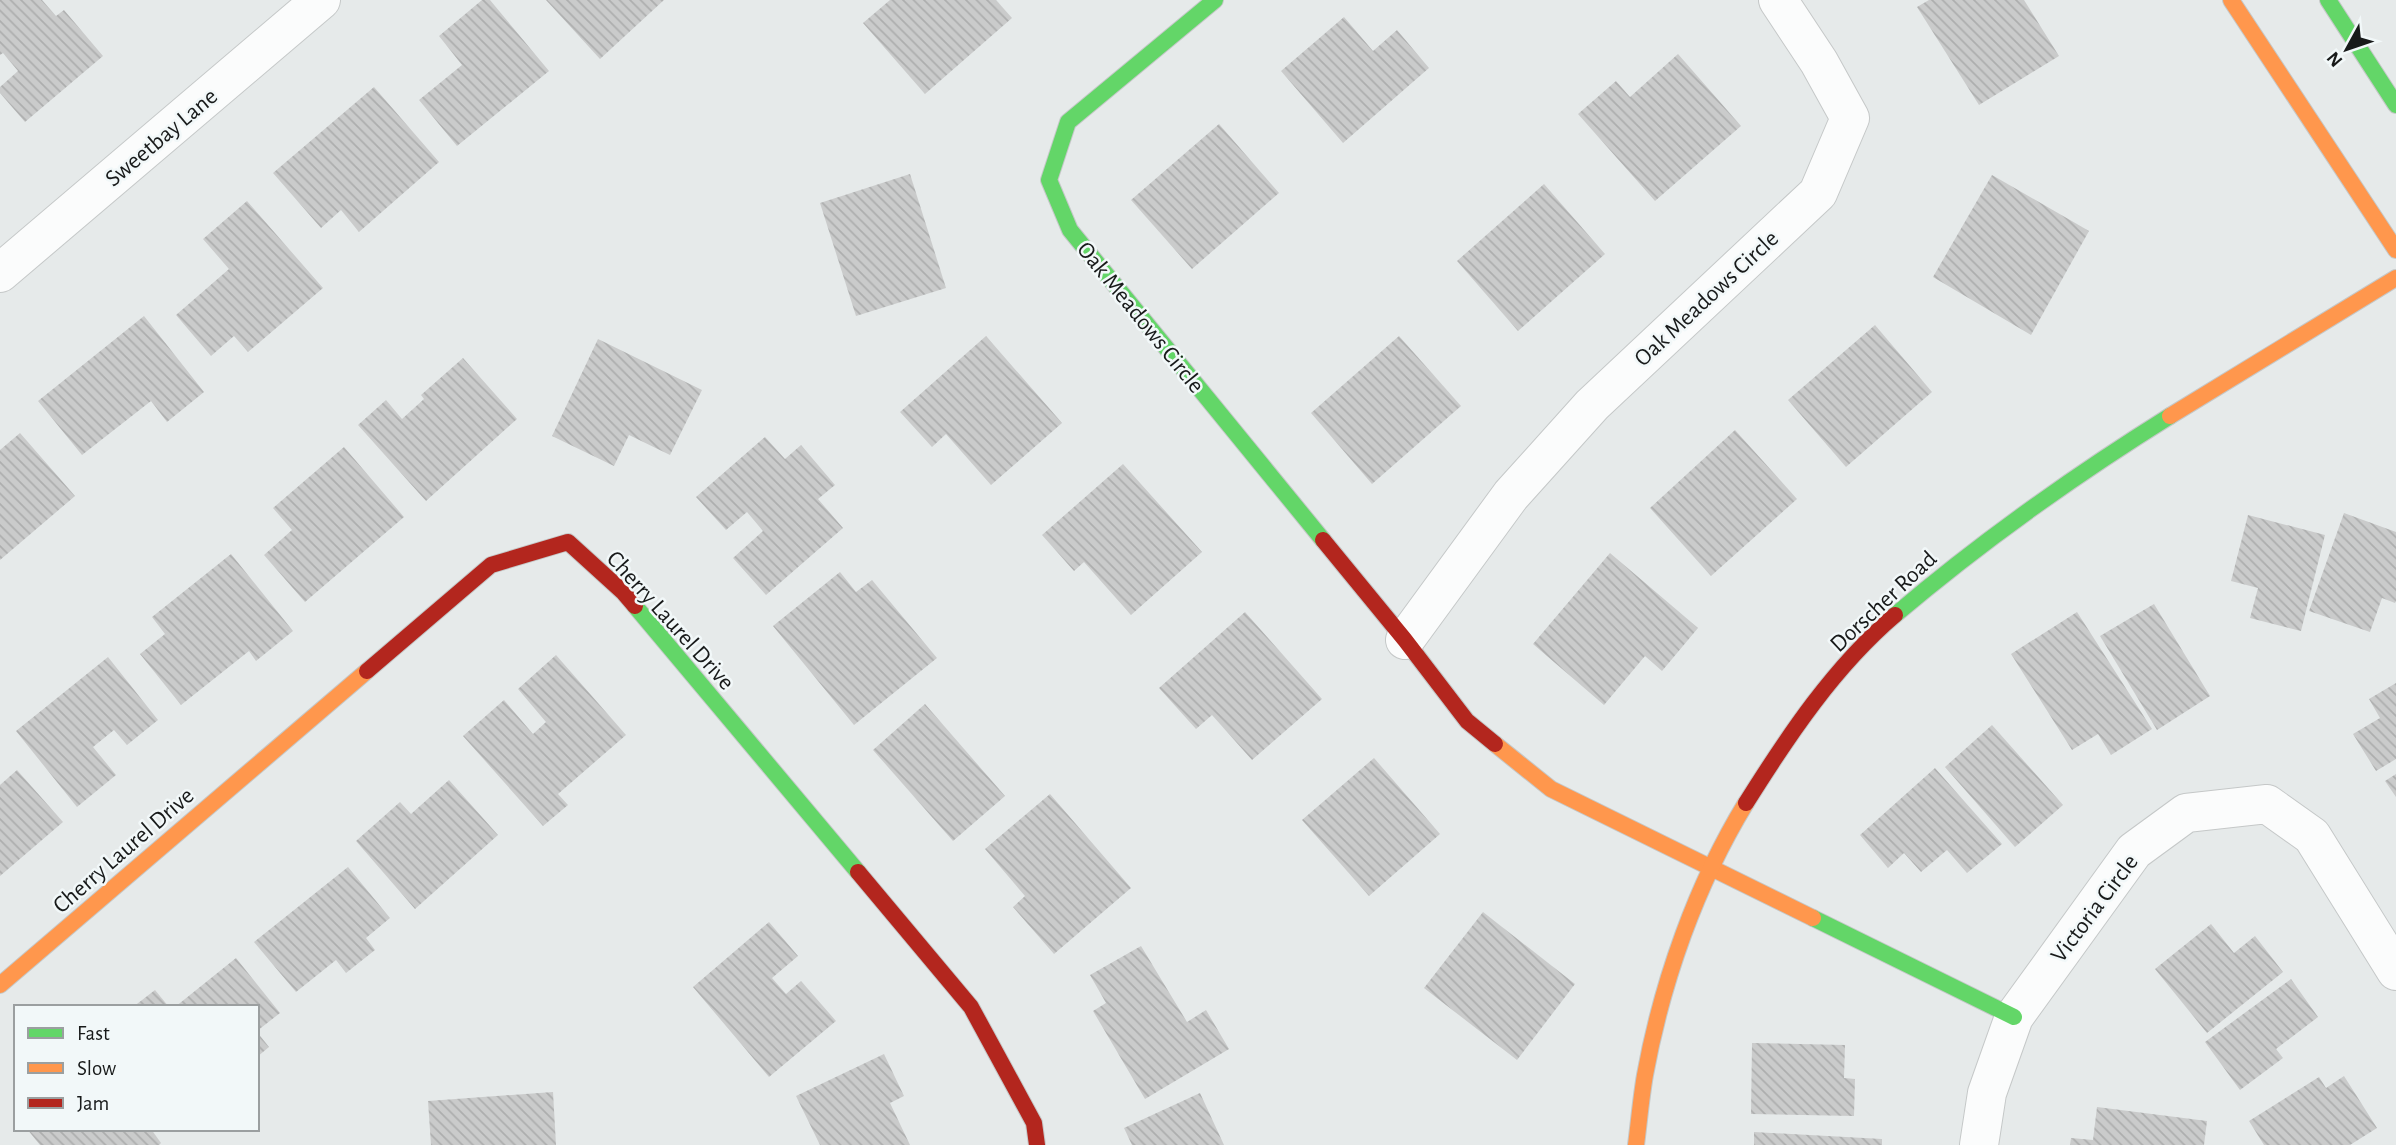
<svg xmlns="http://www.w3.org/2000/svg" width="2396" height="1145" font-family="'Alegreya Sans',sans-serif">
  <defs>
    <pattern id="building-back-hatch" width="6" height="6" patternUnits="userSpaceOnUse" patternTransform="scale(1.75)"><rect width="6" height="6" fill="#cacbcb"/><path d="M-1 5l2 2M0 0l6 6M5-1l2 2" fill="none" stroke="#adaeae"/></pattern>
  </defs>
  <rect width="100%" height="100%" fill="#e6eaea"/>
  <g fill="url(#building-back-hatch)">
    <path d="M0,0H42L56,16L64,10L103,56L25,122L0,93V87L18,71L3,53L0,55Z"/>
    <path d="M482,0H490L549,71L457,146L419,100L462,65L439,36Z"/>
    <path d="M546,0H664L600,59Z"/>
    <path d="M890,0H996L1012,18L925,94L863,23Z"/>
    <path d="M1929,0H2024L2059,56L1979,105L1917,7Z"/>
    <path d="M1344,17L1373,51L1397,30L1429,68L1343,143L1281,71Z"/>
    <path d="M1678,54L1741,126L1655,201L1578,114L1616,81L1630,97Z"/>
    <path d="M374,87L439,162L359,232L341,210L321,228L273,173Z"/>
    <path d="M1219,124L1279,193L1192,269L1131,200Z"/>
    <path d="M910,174L946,288L856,316L820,203Z"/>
    <path d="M1992,175L2089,231L2031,335L1933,277Z"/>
    <path d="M1544,184L1605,254L1518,331L1457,261Z"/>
    <path d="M247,201L323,288L248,352L234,336L211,356L176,315L229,269L203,239Z"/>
    <path d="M144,316L204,392L167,422L151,401L82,455L38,401Z"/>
    <path d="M1875,325L1932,392L1846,467L1788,400Z"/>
    <path d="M986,336L1062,423L991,485L946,434L932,447L900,412Z"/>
    <path d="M1399,336L1461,406L1372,484L1311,413Z"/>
    <path d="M598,339L702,390L670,455L629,435L614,466L552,436Z"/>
    <path d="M463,358L517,419L426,501L358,425L386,400L402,419L424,399L421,395Z"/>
    <path d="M1735,430L1797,499L1711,576L1650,508Z"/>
    <path d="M20,433L75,496L0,560V450Z"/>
    <path d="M765,437L785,459L801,445L835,485L818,499L843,528L766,595L733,558L763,531L747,512L726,530L696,497Z"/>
    <path d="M344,447L404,517L305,602L264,555L292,530L273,508Z"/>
    <path d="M1123,464L1202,552L1131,615L1084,562L1074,571L1042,535Z"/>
    <path d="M2344,513L2396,532V601L2395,603L2382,598L2370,632L2309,611Z"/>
    <path d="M2248,515L2325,535L2301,631L2250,618L2258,588L2231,581Z"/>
    <path d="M1610,553L1698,628L1662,671L1645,656L1604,705L1533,644Z"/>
    <path d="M231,554L293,631L256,661L249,651L181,705L140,654L165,634L152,617Z"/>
    <path d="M840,572L856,592L872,580L937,658L854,725L773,626Z"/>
    <path d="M2154,604L2210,696L2157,730L2100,636Z"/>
    <path d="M1245,612L1322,699L1252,760L1212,715L1196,729L1159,688Z"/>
    <path d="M2077,612L2152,729L2111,755L2098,734L2072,750L2011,654Z"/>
    <path d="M556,655L626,735L558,794L568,805L543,826L463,736L504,700L533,734L546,722L518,689Z"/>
    <path d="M108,657L158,720L127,745L114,730L93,747L116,775L77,807L16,731Z"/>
    <path d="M2396,683V759L2376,771L2353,734L2380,718L2369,699Z"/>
    <path d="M925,704L1005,796L953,841L873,750Z"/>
    <path d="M1992,725L2063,805L2015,847L1945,767Z"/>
    <path d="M1374,758L1440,834L1369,896L1302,820Z"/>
    <path d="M1935,768L2002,844L1967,873L1947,850L1921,872L1904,853L1888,868L1860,835Z"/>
    <path d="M17,770L63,822L0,876V785Z"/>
    <path d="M2396,774V797L2385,781Z"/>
    <path d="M449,780L498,835L415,909L356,841L400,802L411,814Z"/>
    <path d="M1050,794L1131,888L1054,954L1013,907L1025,896L985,849Z"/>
    <path d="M348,867L390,918L366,938L375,950L346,973L336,960L296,992L254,942Z"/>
    <path d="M1483,912L1575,984L1517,1060L1424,988Z"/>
    <path d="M769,922L798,956L772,978L786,994L801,981L836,1021L769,1077L693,987Z"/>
    <path d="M2211,924L2234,953L2255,936L2283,972L2207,1033L2155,969Z"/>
    <path d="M1141,946L1187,1022L1206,1010L1229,1049L1145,1099L1093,1011L1106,1003L1090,975Z"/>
    <path d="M236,958L280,1013L257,1031V1007H175Z"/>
    <path d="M2291,979L2318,1017L2276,1049L2283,1058L2240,1090L2205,1042Z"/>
    <path d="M155,990L169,1007H133Z"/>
    <path d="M257,1032L269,1047L257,1057Z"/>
    <path d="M1752,1043L1845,1045L1844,1078L1855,1079L1854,1116L1751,1114Z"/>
    <path d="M884,1054L904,1096L890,1103L910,1145H820L796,1096Z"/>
    <path d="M2344,1076L2377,1128L2350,1145H2264L2249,1121L2319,1077L2326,1088Z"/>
    <path d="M553,1092L556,1145H431L428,1101Z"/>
    <path d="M1200,1093L1224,1145H1132L1124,1128Z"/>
    <path d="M2097,1107L2207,1121L2204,1145H2070L2071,1138L2093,1140Z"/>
    <path d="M27,1129H151L161,1143L159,1145H40Z"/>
    <path d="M1754,1132L1882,1139V1145H1754Z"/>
  </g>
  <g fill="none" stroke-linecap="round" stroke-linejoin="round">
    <g stroke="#c5c8c8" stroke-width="40">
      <g id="street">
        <path d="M0,273L321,0"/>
        <path d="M1405,640L1511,495L1592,405L1818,193L1850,118L1819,62L1778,0"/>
        <path d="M1979,1145L1987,1093L2014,1017L2134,851L2186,813L2267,804L2312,836L2396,971"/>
      </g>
    </g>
    <g stroke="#c5c8c8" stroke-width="18">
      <g id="fast">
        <path d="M1215,0L1068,122L1049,180L1070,230L1323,540"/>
        <path d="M2328,0L2396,105"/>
        <path d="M635,606L858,872"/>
        <path d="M1895,615C1982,541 2074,476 2170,416"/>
        <path d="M1813,918L2014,1017"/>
      </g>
    </g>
    <g stroke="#c5c8c8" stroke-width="18">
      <g id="slow">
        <path d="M2231,0L2396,250"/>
        <path d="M2170,416L2396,278"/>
        <path d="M1495,744L1551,789L1813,918"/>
        <path d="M0,985L367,671"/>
        <path d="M1636,1145C1639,1122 1641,1098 1645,1075C1662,982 1696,885 1746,803"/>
      </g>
    </g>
    <g stroke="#c5c8c8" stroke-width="18">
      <g id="jam">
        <path d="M1323,540L1405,640L1467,721L1495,744"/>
        <path d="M367,671L491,565L568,542L623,592L635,606"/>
        <path d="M1746,803C1788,736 1834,667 1895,615"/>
        <path d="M858,872L971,1007L1034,1123L1037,1145"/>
      </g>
    </g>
    <use href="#street" stroke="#fbfcfc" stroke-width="38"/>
    <use href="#fast" stroke="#63d668" stroke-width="16"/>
    <use href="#slow" stroke="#ff974d" stroke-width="16"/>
    <use href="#jam" stroke="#b3261e" stroke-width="16"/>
  </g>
  <g text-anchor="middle" stroke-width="5" stroke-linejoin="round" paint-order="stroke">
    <g font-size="24" fill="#181a1a" stroke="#f2f8f9">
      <text transform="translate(161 137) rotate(-40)" y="8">Sweetbay Lane</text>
      <text transform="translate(1706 298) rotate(-43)" y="8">Oak Meadows Circle</text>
      <text transform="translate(1141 317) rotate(51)" y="8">Oak Meadows Circle</text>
      <text transform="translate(1883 601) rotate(-43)" y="8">Dorscher Road</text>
      <text transform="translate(671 620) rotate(48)" y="8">Cherry Laurel Drive</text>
      <text transform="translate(123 850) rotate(-41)" y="8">Cherry Laurel Drive</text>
      <text transform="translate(2094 908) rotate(-53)" y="8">Victoria Circle</text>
    </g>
  </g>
  <rect x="14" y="1005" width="245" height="126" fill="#f2f8f9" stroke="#9b9fa0" stroke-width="2"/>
  <rect x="28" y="1028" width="35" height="10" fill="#63d668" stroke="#9b9fa0" stroke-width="2"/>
  <text x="77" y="1040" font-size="21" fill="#181a1a">Fast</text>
  <rect x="28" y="1063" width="35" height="10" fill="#ff974d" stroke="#9b9fa0" stroke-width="2"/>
  <text x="77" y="1075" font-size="21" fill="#181a1a">Slow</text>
  <rect x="28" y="1098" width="35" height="10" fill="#b3261e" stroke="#9b9fa0" stroke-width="2"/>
  <text x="77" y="1110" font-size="21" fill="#181a1a">Jam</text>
  <g transform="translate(2347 49) rotate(230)" stroke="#f2f8f9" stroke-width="5" paint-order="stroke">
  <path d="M0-5L12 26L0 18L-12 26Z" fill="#181a1a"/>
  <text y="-10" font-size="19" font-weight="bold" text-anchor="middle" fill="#181a1a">N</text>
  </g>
</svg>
